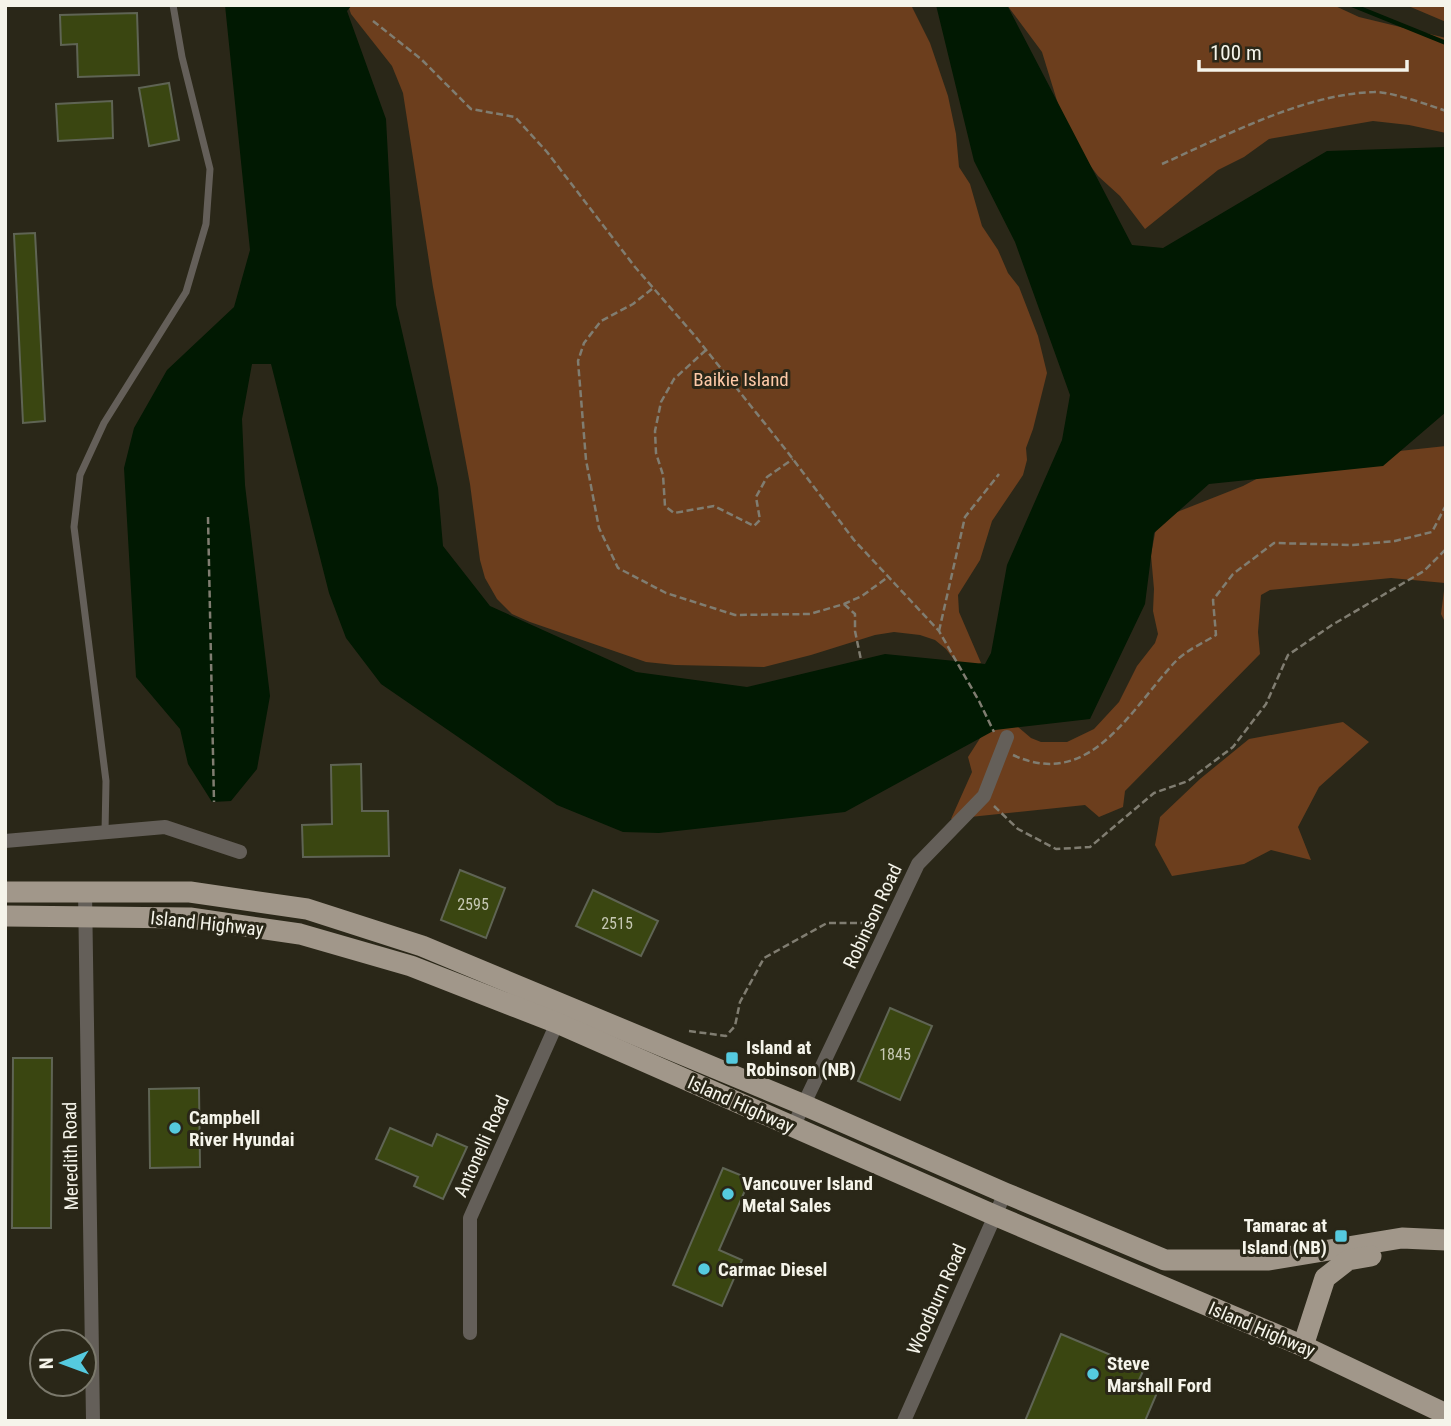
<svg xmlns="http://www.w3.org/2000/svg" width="1451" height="1426" font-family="'Roboto Condensed',sans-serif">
  <rect width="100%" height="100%" fill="#2a2718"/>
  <g fill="#6c3e1d">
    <path d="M348,5H911L930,43L948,96L956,134L959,167L970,184L982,226L998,250L1008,273L1019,287L1038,336L1047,373L1033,429L1026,448L1027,460L1023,475L992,521L980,560L958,595L959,612L981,663L962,670L946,649L935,640L920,635L894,632L875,635L811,655L764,667L675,665L646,662L530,622L512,614L497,599L485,578L480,560L470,484L433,287L403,93L392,66L351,14Z"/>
    <path d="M1007,5H1333L1359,17L1446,38V133L1409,125L1373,121L1269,139L1244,157L1218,170L1145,229L1120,196L1098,176L1083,156L1062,117L1042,52Z"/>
    <path d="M1406,5H1446V22Z"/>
    <path d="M1446,446V624L1441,614L1445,583L1391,578L1270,590L1261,595L1258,632L1260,654L1125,791L1123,807L1099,817L1085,805L951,819L972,772L968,757L984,732L1010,720L1031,738L1041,742H1067L1094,729L1119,702L1137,666L1155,643L1158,634L1153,611L1154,589L1151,555L1156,528L1167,516L1243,486L1287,463Z"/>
    <path d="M1343,722L1369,742L1319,787L1298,827L1311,860L1271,850L1244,864L1172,876L1155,845L1160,817L1200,779L1249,739Z"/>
  </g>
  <path fill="#011902" d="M225,5H352L347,11L386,119L396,305L438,488L443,546L490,606L636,672L747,687L885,654L985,664L991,653L1007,565L1062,440L1070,395L1015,242L974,161L936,5H1007L1132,245L1163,248L1327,151L1446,147V412L1383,466L1209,484L1154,533L1145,604L1090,719L995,730L845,812L659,833L623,832L557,805L381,684L346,638L329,593L271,364H252L242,419L245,485L270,696L257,769L231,801L212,802L188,764L180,729L136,677L124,468L134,428L167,370L234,307L250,250Z"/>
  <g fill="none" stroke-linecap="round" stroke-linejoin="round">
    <path stroke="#011902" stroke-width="4.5" d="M1352,5L1446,43"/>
  </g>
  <g fill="#3a4611" stroke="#5f6454" stroke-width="2">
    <path d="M137,13L139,75L78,77L77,44L61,45L60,15Z"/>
    <path d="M169,83L179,140L149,146L139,88Z"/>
    <path d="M112,101L113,138L58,141L56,104Z"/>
    <path d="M35,233L45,421L23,423L14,234Z"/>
    <path d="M361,764L362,811H388L389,856L303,857L302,825L332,824L331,765Z"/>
    <path d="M460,870L505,888L486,938L441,920Z"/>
    <path d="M593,890L658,921L641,956L576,926Z"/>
    <path d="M890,1008L932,1026L900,1100L858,1081Z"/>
    <path d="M13,1058H52L51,1228H12Z"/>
    <path d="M199,1088L200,1167L150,1168L149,1089Z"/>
    <path d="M390,1128L432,1146L437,1134L467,1147L443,1199L414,1186L418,1177L376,1159Z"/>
    <path d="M723,1168L750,1179L719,1250L742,1260L722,1306L673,1285Z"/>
    <path d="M1061,1334L1144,1369L1139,1380L1159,1388L1145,1421H1025Z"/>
  </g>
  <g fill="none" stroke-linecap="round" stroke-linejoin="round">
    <g stroke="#807d71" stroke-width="2.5" stroke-dasharray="7 3.5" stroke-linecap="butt">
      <path d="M373,21L421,59L471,109L515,117L547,152L635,267L695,336L786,450L854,540L939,631L979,701L994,732"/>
      <path d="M1162,164C1225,136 1304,94 1374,92C1389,91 1429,105 1446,111"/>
      <path d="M652,289L633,304L601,321L584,343L578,361L586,460L599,528L618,568L666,593L735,615L810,614L844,604L862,596L888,577"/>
      <path d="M706,350L674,379L661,402L655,431L656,453L663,475L665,506L674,513L714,506L754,526L760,520L756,497L767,477L793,459"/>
      <path d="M208,517L214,802"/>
      <path d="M844,604L855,614V631L861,660"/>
      <path d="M939,631L965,517L999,474"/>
      <path d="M1013,755C1090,791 1131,709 1175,662C1185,651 1203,643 1216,635L1213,600L1233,574L1274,543L1353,545L1395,541L1432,532L1446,505"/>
      <path d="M994,806L1018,829L1056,849L1090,847L1154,793L1188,781L1233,747L1266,704L1288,655L1332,625L1424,571L1446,549"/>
      <path d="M689,1031L726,1036L735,1026L740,1002L764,958L827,923H876"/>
    </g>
    <path stroke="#645f59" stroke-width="7" d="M105,832L106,781L74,527L80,475L104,423L186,292L206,224L210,169L182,57L173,5"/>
    <g stroke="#645f59" stroke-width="14">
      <path d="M5,841L165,827L240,852"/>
      <path d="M85,891L93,1421"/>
      <path d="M793,1127L918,864L984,796L1007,737"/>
      <path d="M470,1333V1218L557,1023"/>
      <path d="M904,1421L1005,1193"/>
    </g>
    <g stroke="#a1978a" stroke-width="21">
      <path d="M5,892H190L307,909L422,946L804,1105L1005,1193L1165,1260H1269L1402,1238L1446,1240"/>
      <path d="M5,916L190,918L300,934L411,966L557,1023L994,1215L1303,1346L1446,1414"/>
      <path d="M1303,1346L1325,1278L1348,1260L1371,1256"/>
    </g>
  </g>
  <g fill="#55cadf" stroke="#2a2718" stroke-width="2.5">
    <rect x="725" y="1051" width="14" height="14" rx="3.5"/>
    <circle cx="175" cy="1128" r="7"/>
    <circle cx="728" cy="1194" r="7"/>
    <rect x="1334" y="1229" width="14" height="14" rx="3.5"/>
    <circle cx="704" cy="1269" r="7"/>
    <circle cx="1093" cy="1374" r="7"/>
  </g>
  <g text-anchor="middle" stroke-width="6" stroke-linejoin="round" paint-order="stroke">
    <g font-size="16" fill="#c6c8b4">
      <text x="473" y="910">2595</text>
      <text x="617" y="929">2515</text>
      <text x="895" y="1060">1845</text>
    </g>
    <g font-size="19" fill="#fec9a7" stroke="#2a2718">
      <text x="741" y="386">Baikie Island</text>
    </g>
    <g font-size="19" fill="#f5f4ea" stroke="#2a2718">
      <text transform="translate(872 916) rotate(-65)" y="7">Robinson Road</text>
      <text transform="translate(207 923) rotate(6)" y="7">Island Highway</text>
      <text transform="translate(741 1104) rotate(24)" y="7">Island Highway</text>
      <text transform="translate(481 1146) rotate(-66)" y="7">Antonelli Road</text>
      <text transform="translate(70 1156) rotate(-91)" y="7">Meredith Road</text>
      <text transform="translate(936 1299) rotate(-66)" y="7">Woodburn Road</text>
      <text transform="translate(1262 1329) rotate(23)" y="7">Island Highway</text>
    </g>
    <g font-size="19" font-weight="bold" fill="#f5f4ea" stroke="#2a2718" text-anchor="start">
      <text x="746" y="1054">Island at<tspan x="746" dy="22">Robinson (NB)</tspan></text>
      <text x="189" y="1124">Campbell<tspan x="189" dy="22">River Hyundai</tspan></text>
      <text x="742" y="1190">Vancouver Island<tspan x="742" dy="22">Metal Sales</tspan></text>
      <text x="1327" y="1232" text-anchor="end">Tamarac at<tspan x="1327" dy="22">Island (NB)</tspan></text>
      <text x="718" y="1276">Carmac Diesel</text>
      <text x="1107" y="1370">Steve<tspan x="1107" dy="22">Marshall Ford</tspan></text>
    </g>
  </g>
  <rect width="1451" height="1426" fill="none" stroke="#f5f4ea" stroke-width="14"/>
  <g transform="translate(63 1363) rotate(269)"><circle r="33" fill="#2a2718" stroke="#7b796c" stroke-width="2"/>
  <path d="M0-5L12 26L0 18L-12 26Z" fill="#55cadf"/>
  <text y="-10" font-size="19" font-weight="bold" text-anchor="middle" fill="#f5f4ea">N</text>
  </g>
  <path d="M1199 60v10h208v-10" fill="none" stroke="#f5f4ea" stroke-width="3.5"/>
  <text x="1210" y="60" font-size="21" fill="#f5f4ea" stroke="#2a2718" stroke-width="5" paint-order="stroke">100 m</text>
</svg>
